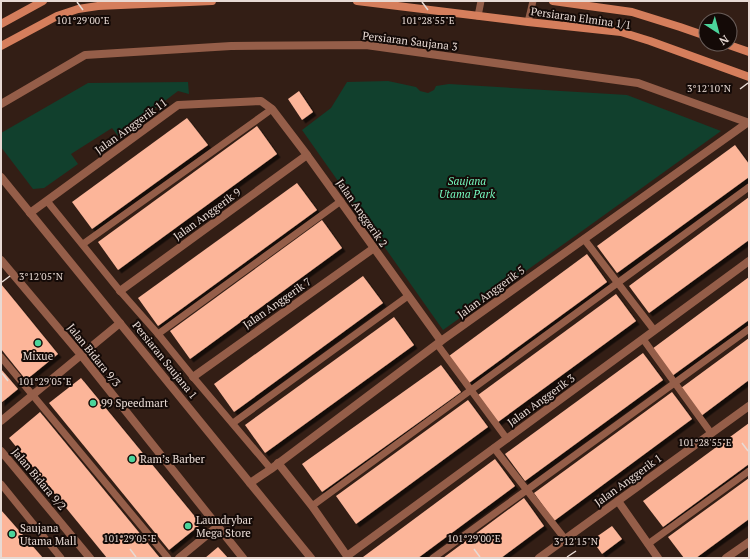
<svg xmlns="http://www.w3.org/2000/svg" width="750" height="559" font-family="'PT Serif',serif">
  <defs>
    <filter id="shadow"><feDropShadow dx="3.5" dy="3.5" stdDeviation="0" flood-color="#0009"/></filter>
  </defs>
  <rect width="100%" height="100%" fill="#331e15"/>
  <g fill="#11402d">
    <path d="M388,81L416,87L420,91L428,93L434,90L436,86L449,84L627,95L721,131L582,231L443,330L302,130L331,108L347,82Z"/>
    <path d="M188,82L189,94L178,91L118,136L112,128L71,154L78,164L44,188L33,189L1,147V133L88,83Z"/>
  </g>
  <g fill="#fcb599" filter="url(#shadow)">
    <path d="M299,91L313,112L302,120L288,99Z"/>
    <path d="M187,118L208,145L92,229L72,202Z"/>
    <path d="M257,126L277,154L118,270L98,242Z"/>
    <path d="M735,145L749,164V177L617,273L597,246Z"/>
    <path d="M297,183L317,210L158,326L138,298Z"/>
    <path d="M749,197V240L649,313L629,286Z"/>
    <path d="M322,220L342,248L190,359L170,331Z"/>
    <path d="M587,254L607,282L469,383L449,356Z"/>
    <path d="M363,276L383,303L234,412L214,384Z"/>
    <path d="M749,277V320L672,376L652,349Z"/>
    <path d="M1,284L58,354L26,380L1,349Z"/>
    <path d="M616,294L636,321L498,422L478,395Z"/>
    <path d="M394,317L414,345L265,453L245,425Z"/>
    <path d="M749,338V380L701,416L681,388Z"/>
    <path d="M643,353L663,380L525,481L505,454Z"/>
    <path d="M441,365L461,392L322,492L302,464Z"/>
    <path d="M1,369L18,389L1,403Z"/>
    <path d="M81,378L201,524L169,550L49,403Z"/>
    <path d="M672,392L692,419L554,521L534,493Z"/>
    <path d="M468,400L488,427L356,524L336,496Z"/>
    <path d="M40,412L160,558H107L9,438Z"/>
    <path d="M749,423V464L663,527L643,501Z"/>
    <path d="M495,459L515,486L418,558H364L363,557Z"/>
    <path d="M749,478V519L696,558H684L668,537Z"/>
    <path d="M524,498L544,526L501,558H443Z"/>
    <path d="M1,510L43,558H1Z"/>
    <path d="M612,526L622,539L602,554L592,540Z"/>
    <path d="M218,547L228,558H205Z"/>
  </g>
  <g fill="none" stroke-linecap="round" stroke-linejoin="round">
    <g stroke="#955e49" stroke-width="7">
      <path d="M478,16L481,1"/>
      <path d="M528,22L533,1"/>
      <path d="M47,201L120,291L158,334L193,377L271,469"/>
      <path d="M584,239L654,330"/>
      <path d="M83,244L272,109"/>
      <path d="M158,334L341,201"/>
      <path d="M643,339L711,433"/>
      <path d="M437,344L507,439"/>
      <path d="M1,357L168,558"/>
      <path d="M233,423L408,296"/>
      <path d="M494,448L565,539"/>
      <path d="M1,484L61,558"/>
      <path d="M312,506L749,187"/>
      <path d="M648,544L749,471"/>
      <path d="M433,558L749,329"/>
    </g>
    <g stroke="#955e49" stroke-width="8">
      <path d="M1,104L85,55L231,46L366,45L638,83L749,123"/>
      <path d="M30,213L178,105L261,101L272,109L307,155L441,341"/>
      <path d="M1,260L81,355L243,558"/>
      <path d="M120,291L307,155"/>
      <path d="M193,377L374,248"/>
      <path d="M1,421L120,323"/>
      <path d="M1,451L90,558"/>
      <path d="M278,463L312,506L347,556L749,261"/>
      <path d="M250,483L271,469L441,341L747,123"/>
      <path d="M618,501L658,558"/>
      <path d="M179,558L218,526"/>
      <path d="M539,558L749,406"/>
      <path d="M726,558L749,542"/>
    </g>
    <path stroke="#955e49" stroke-width="8" d="M1,177L311,558"/>
    <g stroke="#d57e5c" stroke-width="8">
      <path d="M357,1L528,22L621,32L650,41L749,77"/>
      <path d="M553,1L632,12L680,27L706,36"/>
      <path d="M1,24L43,1"/>
      <path d="M726,44L749,52"/>
      <path d="M1,46L57,16L78,9L98,6L212,1"/>
    </g>
  </g>
  <path fill="none" stroke="#e8dad4" stroke-width="1.5" d="M77,2L83,10M422,2L428,10M740,89L748,83M2,282L10,276M2,373L8,381M742,443L748,451M130,549L136,557M474,549L480,557M567,557L576,551"/>
  <g fill="#4bd49b" stroke="#140a07" stroke-width="1.5">
    <circle cx="38" cy="343" r="4"/>
    <circle cx="93" cy="403" r="4"/>
    <circle cx="132" cy="459" r="4"/>
    <circle cx="188" cy="526" r="4"/>
    <circle cx="12" cy="534" r="4"/>
  </g>
  <g text-anchor="middle" stroke-width="4" stroke-linejoin="round" paint-order="stroke">
    <g font-size="11" fill="#e8dad4" stroke="#140a07">
      <text transform="translate(581 18) rotate(8)" y="4">Persiaran Elmina 1/1</text>
      <text transform="translate(410 41) rotate(7)" y="4">Persiaran Saujana 3</text>
      <text transform="translate(131 126) rotate(-36)" y="4">Jalan Anggerik 11</text>
      <text transform="translate(362 213) rotate(55)" y="4">Jalan Anggerik 2</text>
      <text transform="translate(207 214) rotate(-36)" y="4">Jalan Anggerik 9</text>
      <text transform="translate(491 292) rotate(-36)" y="4">Jalan Anggerik 5</text>
      <text transform="translate(277 303) rotate(-35)" y="4">Jalan Anggerik 7</text>
      <text transform="translate(94 355) rotate(51)" y="4">Jalan Bidara 9/3</text>
      <text transform="translate(165 360) rotate(51)" y="4">Persiaran Saujana 1</text>
      <text transform="translate(541 400) rotate(-36)" y="4">Jalan Anggerik 3</text>
      <text transform="translate(39 479) rotate(50)" y="4">Jalan Bidara 9/2</text>
      <text transform="translate(628 480) rotate(-36)" y="4">Jalan Anggerik 1</text>
    </g>
    <g font-size="11" font-style="italic" fill="#76fbc0" stroke="#140a07">
      <text x="467" y="185">Saujana<tspan x="467" dy="13">Utama Park</tspan></text>
    </g>
    <g font-size="11" fill="#e8dad4" stroke="#140a07" text-anchor="start">
      <text x="38" y="360" text-anchor="middle">Mixue</text>
      <text x="101" y="407">99 Speedmart</text>
      <text x="140" y="463">Ram’s Barber</text>
      <text x="196" y="524">Laundrybar<tspan x="196" dy="13">Mega Store</tspan></text>
      <text x="20" y="532">Saujana<tspan x="20" dy="13">Utama Mall</tspan></text>
    </g>
  </g>
  <g font-size="10" text-anchor="middle" fill="#e8dad4" stroke="#140a07" stroke-width="4" stroke-linejoin="round" paint-order="stroke">
    <text x="83" y="24">101°29'00"E</text>
    <text x="428" y="24">101°28'55"E</text>
    <text x="709" y="92">3°12'10"N</text>
    <text x="41" y="280">3°12'05"N</text>
    <text x="45" y="385">101°29'05"E</text>
    <text x="705" y="446">101°28'55"E</text>
    <text x="130" y="542">101°29'05"E</text>
    <text x="474" y="542">101°29'00"E</text>
    <text x="576" y="545">3°12'15"N</text>
  </g>
  <rect width="750" height="559" fill="none" stroke="#e8dad4" stroke-width="4"/>
  <g transform="translate(718 32) rotate(144)"><circle r="19" fill="#140a07" stroke="#695d59"/>
  <path d="M0-3L7 15L0 10L-7 15Z" fill="#4bd49b"/>
  <text y="-6" font-size="11" font-weight="bold" text-anchor="middle" fill="#e8dad4">N</text>
  </g>
</svg>
